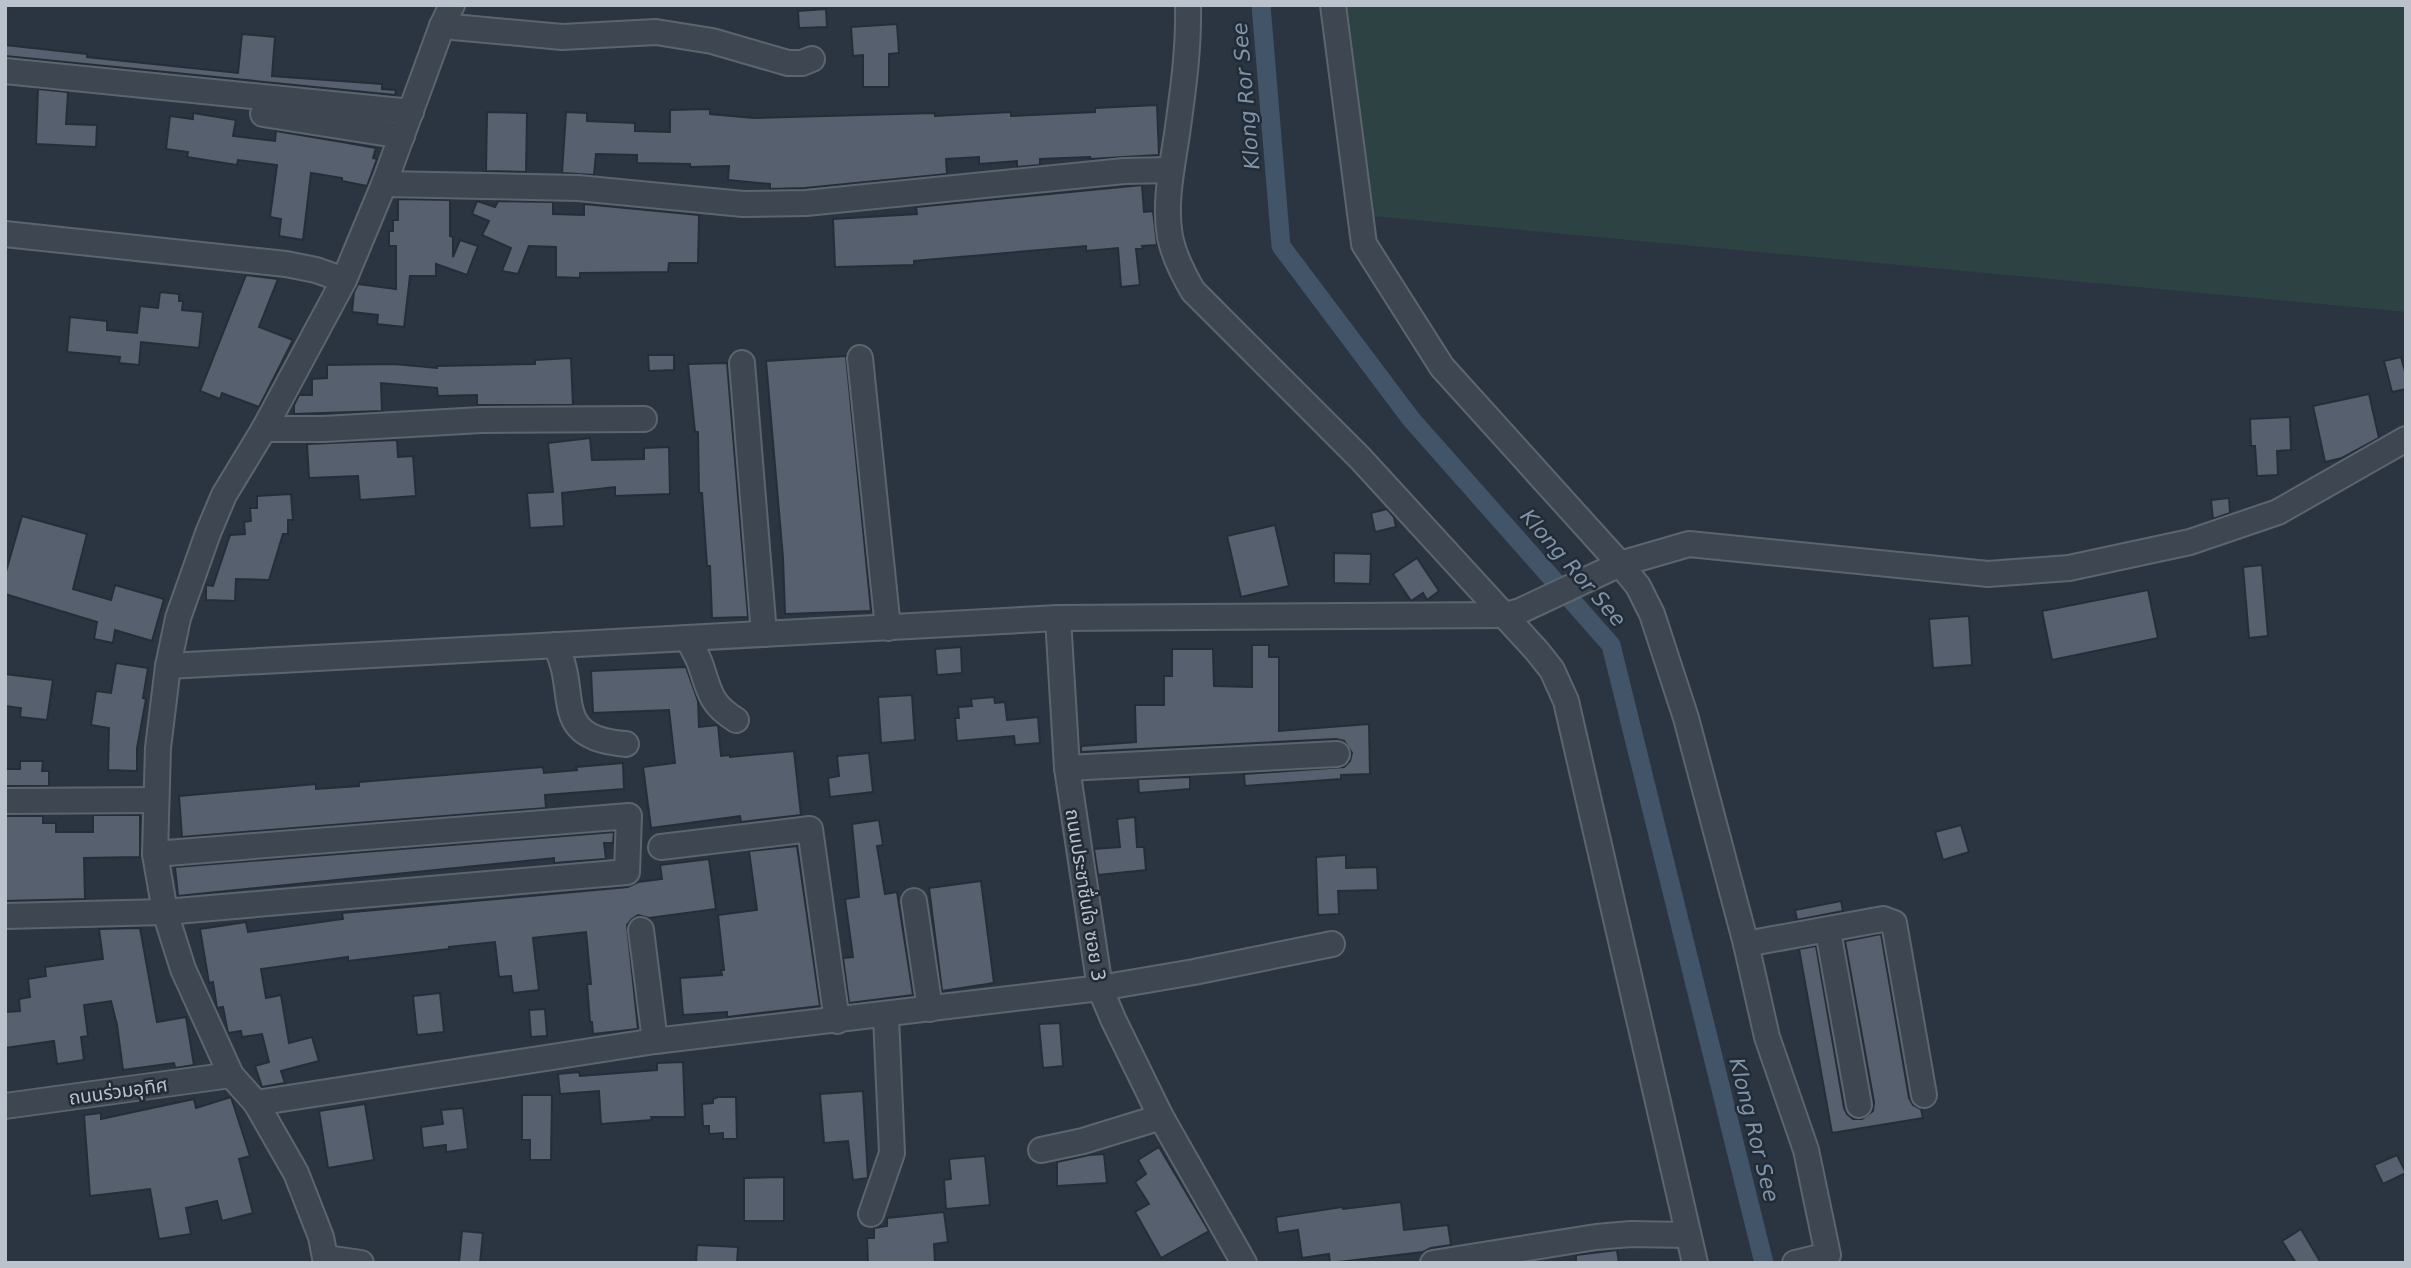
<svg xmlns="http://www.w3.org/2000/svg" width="2411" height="1268" font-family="'DejaVu Sans','Noto Sans Thai',sans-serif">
  <rect width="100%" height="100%" fill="#2a3541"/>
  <path fill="#2d4243" d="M1333,5H2406V312L1361,215Z"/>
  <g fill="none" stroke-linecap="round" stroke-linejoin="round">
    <path stroke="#425468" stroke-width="19" d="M1261,5L1281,246L1411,419L1611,645L1764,1263"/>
  </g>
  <g fill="#56606e" stroke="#252e38" stroke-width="2">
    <path d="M826,9L827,27L799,28L798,11Z"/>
    <path d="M897,24L899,53L889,54V87H863V55L853,56L851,27Z"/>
    <path d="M242,34L275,37L272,76L382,84V89L396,90L395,95L5,56V45L87,54V57L238,73Z"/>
    <path d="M38,89L68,92L66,124L97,125L96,147L36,144Z"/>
    <path d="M1157,105L1159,155L1090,159V157L1040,159V165L1017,167V161L979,164V157L946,159L947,174L805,188L770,189V184L728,180L729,166L690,167V164L637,163V155L596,154L594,175L562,173L566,112L587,113V121L635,123V131L670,132V110L710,109V114L754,118L935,113V116L1011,112V116L1095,112V108Z"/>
    <path d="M487,112L527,113L526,172L486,171Z"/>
    <path d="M193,113L236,120L233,136L275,141L276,131L342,142L376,148L373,158L377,159L367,186L342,181V178L311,173L303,240L279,236L281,219L270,217L277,165L238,160L237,165L187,157L188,152L166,149L170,116L193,119Z"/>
    <path d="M1142,185L1144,212L1153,211L1157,245L1142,246L1143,249H1136L1140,285L1121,287L1118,248L1086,251V246L914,261V265L835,267L833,219L917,214L916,207Z"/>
    <path d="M398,199L450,200V236L453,237V257L460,240L478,246L467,275L436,264V276H410L404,327L377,324L378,315L352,312L354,292L358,284L396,289V246H389V231H393V220H398Z"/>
    <path d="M477,201L495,207L498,201L553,202V214L584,215V204L699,215L698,263H669L668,272L580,273V278L556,277V247L529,246L518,274L502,271L511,248L482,235L489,221L472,214Z"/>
    <path d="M246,275L278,279L259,327L293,340L259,407L222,393L220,399L200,391Z"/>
    <path d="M160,292L179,294V301H183L182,310L203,312L199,348L141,342L139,365L119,363L120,357L67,352L70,317L107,321V330L137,333L140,306L158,308Z"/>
    <path d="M648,355H674V370L649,371Z"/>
    <path d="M846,356L871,611L785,614L783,558L766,361Z"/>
    <path d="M2401,357L2406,375V389L2392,392L2384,361Z"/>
    <path d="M571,358L573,405H477V395L438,396L437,388L381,383L382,411L294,414V405L299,395H312V379L327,378V365L394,364L437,368V366L535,364V360Z"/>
    <path d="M727,363L748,617L712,618L710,566H707L702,493H699L698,432H695L688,364Z"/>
    <path d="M2369,394L2379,438L2342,458L2325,462L2313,406Z"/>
    <path d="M2290,417L2291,450L2277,451L2278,475L2257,476L2255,446H2251L2250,419Z"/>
    <path d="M590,438L592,460L644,459V448L669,447L670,494L615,496V487L562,493L564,526L530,528L527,493L553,492L548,443Z"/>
    <path d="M397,440L398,457L413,456L416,496L360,500L358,476L309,478L307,444Z"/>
    <path d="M291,494L293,520H288V534H283L269,580L236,579L235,601L206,600V585L213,586L230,535L245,534L244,522L251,521L250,508H257V496Z"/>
    <path d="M2229,498L2230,513L2213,519L2211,500Z"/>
    <path d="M1387,509L1394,517L1396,527L1375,532L1371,513Z"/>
    <path d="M22,516L87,534L73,589L111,600L115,585L164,599L152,641L115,630L113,643L94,639L97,622L5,594V575Z"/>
    <path d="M1275,525L1289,586L1241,597L1227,536Z"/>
    <path d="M1334,553L1371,554L1370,584L1334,583Z"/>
    <path d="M1417,558L1439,591L1427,600L1423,593L1411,601L1393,574Z"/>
    <path d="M2262,565L2268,636L2249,638L2243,567Z"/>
    <path d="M2148,590L2158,638L2052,660L2042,611Z"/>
    <path d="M1969,616L1972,665L1933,668L1929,619Z"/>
    <path d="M1252,645H1269V657H1279V731L1369,724L1370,774L1341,775V779L1245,786L1244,774L1344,767L1350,761L1352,753L1344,741L1336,739L1081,752V746L1136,742L1135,705H1164V676H1172V649H1213L1214,686L1252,687Z"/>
    <path d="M961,647L962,673L937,675L935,649Z"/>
    <path d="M116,663L148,668L143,698L146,699L137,748V771L108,770L109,728L91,725L96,691L111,693Z"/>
    <path d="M686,667L698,701L699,727L718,725L721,756L730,755V757L794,751L801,815L741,822L740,816L651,828L643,767L675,763L669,710L593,713L591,671Z"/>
    <path d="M5,674L53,680L47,720L20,717L21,708L5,706Z"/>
    <path d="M912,695L915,740L881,743L878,697Z"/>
    <path d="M994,697L995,703L1005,702L1007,720L1038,717L1040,743L1015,745L1014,736L957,741L955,718H959L958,707L972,706L971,699Z"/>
    <path d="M869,753L873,792L830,797L828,778L839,776L837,756Z"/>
    <path d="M20,761H43L42,771H49V786H5V769H20Z"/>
    <path d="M623,763L624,789L545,795L546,808L182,837L179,796L316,784V789L359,786V782L543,767L544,773L577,770L576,767Z"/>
    <path d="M1190,777V789L1139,793L1138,779Z"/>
    <path d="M93,815H140V857L84,858L85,899L5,901V816H43V823H56V832H93Z"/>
    <path d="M1135,817L1137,847H1144L1146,870L1098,875L1094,849L1120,847L1117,819Z"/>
    <path d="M879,820L883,845L877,846L885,894L897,892L913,995L849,1003L843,958L853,957L845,899L859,897L852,824Z"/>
    <path d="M1961,825L1969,852L1943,860L1935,832Z"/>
    <path d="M614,832L613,843H604L606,859L554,863V858L178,896L175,867Z"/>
    <path d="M797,846L820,1006L727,1017V1012L683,1015L680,978L722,975L721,970H724L718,915L757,910L749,851Z"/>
    <path d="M1346,855V868L1377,867L1378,890L1338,891L1339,914L1318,915L1316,857Z"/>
    <path d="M709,859L716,909L649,918L638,915L632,919L627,925L638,1029L593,1034L592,1022H590L587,984H591L586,932L533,938L539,990L513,993L511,976L499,977L495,942L449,947V949L348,961V957L261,969L266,998L281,995L289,1043L312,1037L319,1061L281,1071L285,1083L262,1087L255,1066L269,1062L262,1034L242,1037L241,1031L228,1033L223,1007L217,1008L213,982L209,983L200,929L246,922L248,932L343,919L342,913L628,887L638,882L662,879L660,865Z"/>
    <path d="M981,881L994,983L942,991L929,888Z"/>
    <path d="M1841,901L1843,911L1797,920L1795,910Z"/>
    <path d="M140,928L157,1022L186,1017L194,1065L175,1068L174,1063L123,1070L117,1025L111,1001L84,1005L88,1036L81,1037L84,1060L57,1064L54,1041L5,1048V1012L20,1011L19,999L30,997L28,979L46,976L45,967L103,959L99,929Z"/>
    <path d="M1881,934L1909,1098L1913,1105L1921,1109L1923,1118L1832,1133L1799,949L1816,946L1844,1108L1847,1114L1853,1119H1862L1873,1111L1874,1102L1845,941Z"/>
    <path d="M440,993L444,1032L417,1035L413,996Z"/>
    <path d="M545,1009L547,1036L531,1037L529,1010Z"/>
    <path d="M1060,1023L1063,1066L1043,1068L1039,1024Z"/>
    <path d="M683,1062L685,1117H651L652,1120L601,1124L599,1091L560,1094L558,1074L579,1072L580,1076L657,1070V1063Z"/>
    <path d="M863,1091L868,1178L853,1180L848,1141L824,1143L820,1094Z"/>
    <path d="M522,1095H552L551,1160H530V1140H522Z"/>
    <path d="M231,1097L250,1156L239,1159L253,1213L222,1221L217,1201L186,1208L191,1234L159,1239L150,1189L90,1196L84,1115L101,1113V1119L194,1099L196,1108Z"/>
    <path d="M718,1097H736L737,1139H723V1133L709,1134V1126H703L702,1104L713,1103V1099Z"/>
    <path d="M365,1104L374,1160L328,1168L319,1111Z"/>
    <path d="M463,1108L468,1149L446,1152V1145L423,1148L421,1127L443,1124L441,1110Z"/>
    <path d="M1159,1147L1209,1231L1161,1258L1135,1212L1149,1204L1135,1182L1146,1174L1138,1160Z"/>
    <path d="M1104,1154L1107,1183L1057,1186V1162L1089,1155Z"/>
    <path d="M2397,1155L2406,1173L2383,1184L2374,1165Z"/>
    <path d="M985,1156L990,1205L946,1209L944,1180L951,1179L949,1159Z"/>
    <path d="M784,1177V1221H744V1178Z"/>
    <path d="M1401,1202L1404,1230L1448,1225L1451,1245L1431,1248L1423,1252L1330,1263L1329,1254L1302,1258L1298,1230L1278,1233L1276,1217L1342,1207L1343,1209Z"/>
    <path d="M944,1212L948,1242L934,1244L935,1263H868L867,1238H874V1228L887,1226V1218Z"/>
    <path d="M2301,1229L2321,1263H2296L2282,1241Z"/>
    <path d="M462,1231L483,1233L480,1263H459Z"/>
    <path d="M697,1245L738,1247L737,1263H696Z"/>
    <path d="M1617,1250L1619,1263H1576V1255Z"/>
  </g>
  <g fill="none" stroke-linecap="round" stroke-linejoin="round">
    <g stroke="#5c656e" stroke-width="28">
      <g id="minor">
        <path d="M1188,5C1189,49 1183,91 1177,134C1172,168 1164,203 1170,237C1174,256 1183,274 1193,291L1360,458L1537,651L1552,670L1566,701L1695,1263"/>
        <path d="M1333,5L1364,244L1442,367L1620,564L1638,586L1652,614L1686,718L1746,944L1767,1037L1806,1150L1828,1255L1795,1263"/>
        <path d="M442,26L562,37L656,32L712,41L788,63H802L812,59"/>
        <path d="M5,71L411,112"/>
        <path d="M263,114L402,136"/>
        <path d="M384,184L578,188L743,204L806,203L1124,171L1171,170"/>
        <path d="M5,234L286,264L316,270L344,280"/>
        <path d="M860,358L888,628"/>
        <path d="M742,363L764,634"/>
        <path d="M264,429H324L481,420L644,419"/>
        <path d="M1058,618L1067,768L1100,988L1113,1019L1161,1117L1244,1263"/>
        <path d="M687,638C693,648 699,658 702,669C710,694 712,705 736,720"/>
        <path d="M555,645C581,692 547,738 626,744"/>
        <path d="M168,666L1058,618L1505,615L1520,611L1620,564L1689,544L1988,574L2069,568L2190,542L2278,512L2406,439"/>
        <path d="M1067,768L1337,754"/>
        <path d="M5,801L155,800"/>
        <path d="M661,847L810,829L837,1021"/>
        <path d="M914,901L930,1009"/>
        <path d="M5,916L165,912L627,872L629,816L155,854"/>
        <path d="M641,930L655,1041"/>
        <path d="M1828,931L1859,1105"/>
        <path d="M1746,944L1883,919L1894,923L1924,1095"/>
        <path d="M256,1103L655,1041L1100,988L1194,972L1332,944"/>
        <path d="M5,1106L231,1075"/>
        <path d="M1041,1150L1083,1141L1161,1117"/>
        <path d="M871,1214L892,1153L886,1016"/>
        <path d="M326,1258L361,1263"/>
        <path d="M326,1263L321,1237L296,1173L256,1103L231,1075L183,969L165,912L155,854L158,748L168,666L178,618L208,533L224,495L264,429L344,280L384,184L442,26L452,5"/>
        <path d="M1433,1263L1596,1237L1631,1234L1687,1235"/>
      </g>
    </g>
    <use href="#minor" stroke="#3e4751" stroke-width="24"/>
  </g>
  <g text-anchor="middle" stroke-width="5" stroke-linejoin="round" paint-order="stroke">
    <g font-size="19" fill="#bbc2cb" stroke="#232c36">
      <text transform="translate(1086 895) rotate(81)" y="7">ถนนประชาชื่นใจ ซอย 3</text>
      <text transform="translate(118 1091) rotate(-8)" y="7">ถนนร่วมอุทิศ</text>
    </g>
    <g font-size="21" font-style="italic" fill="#7f94aa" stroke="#232c36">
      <text transform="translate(1246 96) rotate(-95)" y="7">Klong Ror See</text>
      <text transform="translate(1573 568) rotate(49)" y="7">Klong Ror See</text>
      <text transform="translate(1754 1130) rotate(76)" y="7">Klong Ror See</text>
    </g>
  </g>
  <rect width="2411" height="1268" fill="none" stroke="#bbc2cb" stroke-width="14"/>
</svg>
